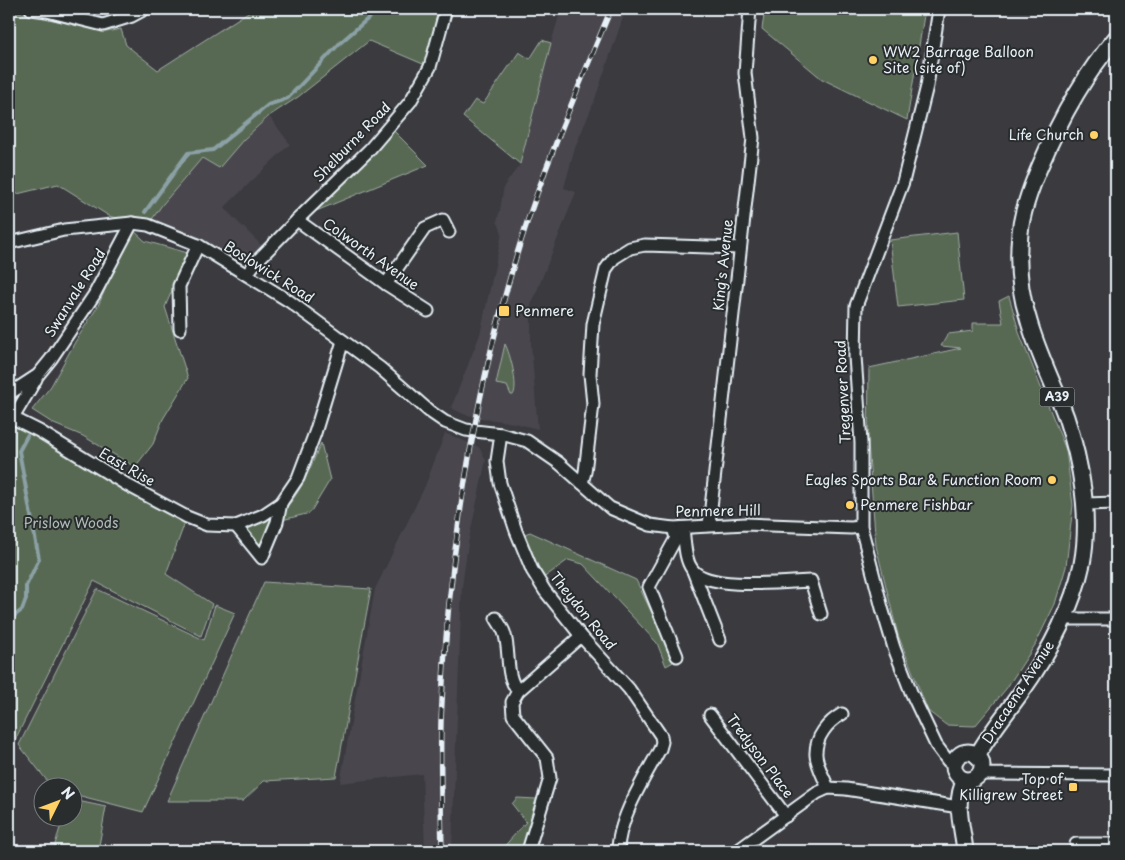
<svg xmlns="http://www.w3.org/2000/svg" width="1125" height="860" font-family="'Playpen Sans',sans-serif">
  <rect width="100%" height="100%" fill="#3a3a3f"/>
  <filter id="ink" filterUnits="userSpaceOnUse"><feTurbulence type="fractalNoise" baseFrequency=".02" numOctaves="2"/><feDisplacementMap in="SourceGraphic" scale="10" xChannelSelector="R" yChannelSelector="G"/><feConvolveMatrix kernelMatrix="1 2 1 2 8 2 1 2 1" color-interpolation-filters="sRGB"/></filter>
  <g filter="url(#ink)">
    <g fill="#48464e">
      <path d="M561,9H626L594,102L575,148L564,188L576,192L531,306V343L538,429L514,423L481,418L463,414L451,408L480,334L502,233L497,221L500,210L504,186L520,164L551,43Z"/>
      <path d="M269,116L290,144L224,208L267,251L247,274L148,225L162,205L203,157L243,140Z"/>
      <path d="M445,433L479,447L486,460L468,544L462,587L452,851H425L422,774L340,783L375,589L425,486Z"/>
    </g>
    <g fill="#586953" stroke="#a0ada6">
      <path d="M9,9H15L18,12L106,32L121,29L126,45L158,70L253,9H446L430,67L369,41L298,97L269,116L243,140L219,168L202,158L162,205L148,225L132,223L109,216L58,184L9,196V72L13,71L9,65Z"/>
      <path d="M765,9H925L907,120L822,79L762,29Z"/>
      <path d="M542,40L551,43L520,164L463,117L475,100L483,104L519,52L530,59Z"/>
      <path d="M393,130L428,165L309,214Z"/>
      <path d="M131,228L145,241L188,253L165,307L188,378L163,419L153,444L135,467L83,436L54,424L32,410L51,386L75,342L98,306Z"/>
      <path d="M957,232L964,300L898,307L890,240Z"/>
      <path d="M1009,296L1020,335L1066,450L1073,505L1066,567L1055,604L1035,645L1006,689L975,726L946,725L928,711L898,635L876,546L868,443L869,368L961,348L941,346L948,334L973,331V323H1003L999,301Z"/>
      <path d="M505,344C510,353 519,387 513,395H511L507,386L496,384Z"/>
      <path d="M9,418L187,517L166,574L212,604L201,636L94,581L15,740L9,739Z"/>
      <path d="M321,443L330,480L310,513L274,522L261,552L242,529C252,525 264,522 274,517C297,505 311,465 321,443Z"/>
      <path d="M530,532L636,580L675,661L666,666L657,643L583,564L568,560L542,579L522,535Z"/>
      <path d="M264,582L371,589L336,777L264,781L243,801H167Z"/>
      <path d="M97,589L204,640L215,605L235,613L143,812L73,794L72,788L52,787L19,745Z"/>
      <path d="M517,798L536,799L538,801L522,851H500L526,822L512,804Z"/>
      <path d="M73,800L106,807L98,851H53L63,818H72Z"/>
    </g>
    <g fill="none" stroke-linecap="round" stroke-linejoin="round">
      <g stroke="#8ba1a6" stroke-width="4">
        <path d="M145,212L188,153L213,150L268,105L288,98L340,43L379,9"/>
        <path d="M9,624L14,616L22,610L26,599V586L39,559L19,451L27,436"/>
      </g>
      <g stroke="#e8f1f8" stroke-width="15">
        <g id="minor">
          <path d="M31,9L47,11L103,25L132,16L145,9"/>
          <path d="M939,9L927,86L903,182L856,306L855,356L861,443V527L882,608L894,648L911,692L936,745L948,761L955,764"/>
          <path d="M297,220L386,284L428,311"/>
          <path d="M9,243L64,230L132,223L148,225L198,245L289,301L380,368L429,411L445,422L466,430L501,434L527,441L559,463L610,508L631,517L650,525L673,528L746,524L851,528L861,527"/>
          <path d="M247,274L257,261L297,220L369,150L410,102L430,67L446,9"/>
          <path d="M386,284L425,228L443,220L449,232"/>
          <path d="M180,329L179,286L198,245"/>
          <path d="M9,394L38,375L51,359L94,295L132,223"/>
          <path d="M9,416L39,431L129,486L187,517L207,525L236,526L263,515L281,503L298,478L315,433L343,341"/>
          <path d="M13,418L36,379"/>
          <path d="M501,434L497,461L500,483L516,531L532,570L545,591L581,636L629,689L661,736L662,742L660,749C645,777 618,819 618,851"/>
          <path d="M582,483L585,472L593,404L590,374L593,324L606,269L614,258L630,248L645,245L740,248"/>
          <path d="M1085,504L1116,503"/>
          <path d="M709,525L753,138L745,73L750,9"/>
          <path d="M236,526L262,558L277,522L281,503"/>
          <path d="M673,528L676,538L649,587L677,656"/>
          <path d="M683,528C685,541 684,558 692,569C707,591 785,582 811,581L821,614"/>
          <path d="M693,571L720,640"/>
          <path d="M496,618C498,622 502,627 504,632C511,651 504,675 518,691L512,702L513,715L547,758L550,778L528,851"/>
          <path d="M1063,619H1116"/>
          <path d="M518,691L581,636"/>
          <path d="M710,715L786,816"/>
          <path d="M981,773L986,774L1116,775"/>
          <path d="M828,788C824,778 817,766 816,755C815,737 828,722 842,714"/>
          <path d="M1076,844H1116"/>
          <path d="M737,851L817,793L828,788L846,789L959,807"/>
        </g>
      </g>
      <g stroke="#e8f1f8" stroke-width="19">
        <g id="major">
          <circle cx="968" cy="766" r="14"/>
          <path d="M977,756C989,734 1005,715 1020,694C1047,656 1072,611 1082,564C1091,517 1081,462 1066,417C1054,384 1037,352 1028,318C1019,290 1017,262 1020,233C1022,210 1031,187 1040,166C1060,119 1083,76 1116,38"/>
          <path d="M965,780C953,802 963,828 965,851"/>
        </g>
      </g>
      <use href="#minor" stroke="#2a2d2e" stroke-width="11"/>
      <use href="#major" stroke="#2a2d2e" stroke-width="15"/>
      <g stroke="#e8f1f8" stroke-width="5.5">
        <path id="rail" d="M442,851C441,808 440,764 441,721C447,562 473,396 520,244C545,164 579,86 611,9"/>
      </g>
      <use href="#rail" stroke="#2a2d2e" stroke-width="4" stroke-dasharray="11" stroke-linecap="butt"/>
    </g>
  </g>
  <g fill="#ffd166" stroke="#2a2d2e" stroke-width="2">
    <circle cx="873" cy="60" r="5"/>
    <circle cx="1094" cy="135" r="5"/>
    <rect x="498" y="305" width="12" height="12" rx="2.5"/>
    <circle cx="1052" cy="480" r="5"/>
    <circle cx="850" cy="505" r="5"/>
    <rect x="1068" y="782" width="10" height="10" rx="2.5"/>
  </g>
  <g text-anchor="middle" stroke-width="4" stroke-linejoin="round" paint-order="stroke">
    <rect fill="#2a2d2e" stroke="#afb6bb" stroke-width="1" x="1039.5" y="387.5" width="35" height="19" rx="4"/>
    <g font-size="12" font-weight="bold" fill="#e8f1f8">
      <text x="1057" y="401">A39</text>
    </g>
    <g font-size="14" fill="#e8f1f8" stroke="#2a2d2e" text-anchor="start">
      <text x="883" y="57">WW2 Barrage Balloon<tspan x="883" dy="16">Site (site of)</tspan></text>
      <text x="1084" y="140" text-anchor="end">Life Church</text>
      <text x="515" y="316">Penmere</text>
      <text x="1042" y="485" text-anchor="end">Eagles Sports Bar &amp; Function Room</text>
      <text x="860" y="510">Penmere Fishbar</text>
      <text x="1063" y="784" text-anchor="end">Top of<tspan x="1063" dy="16">Killigrew Street</tspan></text>
    </g>
    <g font-size="14" fill="#e8f1f8" stroke="#2a2d2e">
      <text transform="translate(352 142) rotate(-46)" y="5">Shelburne Road</text>
      <text transform="translate(371 254) rotate(35)" y="5">Colworth Avenue</text>
      <text transform="translate(723 265) rotate(-84)" y="5">King's Avenue</text>
      <text transform="translate(269 272) rotate(32)" y="5">Boslowick Road</text>
      <text transform="translate(75 293) rotate(-58)" y="5">Swanvale Road</text>
      <text transform="translate(843 392) rotate(-93)" y="5">Tregenver Road</text>
      <text transform="translate(127 467) rotate(30)" y="5">East Rise</text>
      <text transform="translate(718 511) rotate(-1)" y="5">Penmere Hill</text>
      <text transform="translate(583 611) rotate(51)" y="5">Theydon Road</text>
      <text transform="translate(1018 692) rotate(-57)" y="5">Dracaena Avenue</text>
      <text transform="translate(760 756) rotate(53)" y="5">Tredyson Place</text>
    </g>
    <g font-size="14" fill="#aebbb6" stroke="#2a2d2e">
      <text x="71" y="528">Prislow Woods</text>
    </g>
  </g>
  <rect width="1125" height="860" fill="none" stroke="#2a2d2e" stroke-width="30"/>
  <rect x="15" y="15" width="1095" height="830" fill="none" stroke="#e8f1f8" stroke-width="2" filter="url(#ink)"/>
  <g transform="translate(58 802) rotate(48)"><circle r="24" fill="#2a2d2e" stroke="#767b7f"/>
  <path d="M0-4L9 19L0 12L-9 19Z" fill="#ffd166"/>
  <text y="-8" font-size="14" font-weight="bold" text-anchor="middle" fill="#e8f1f8">N</text>
  </g>
</svg>
